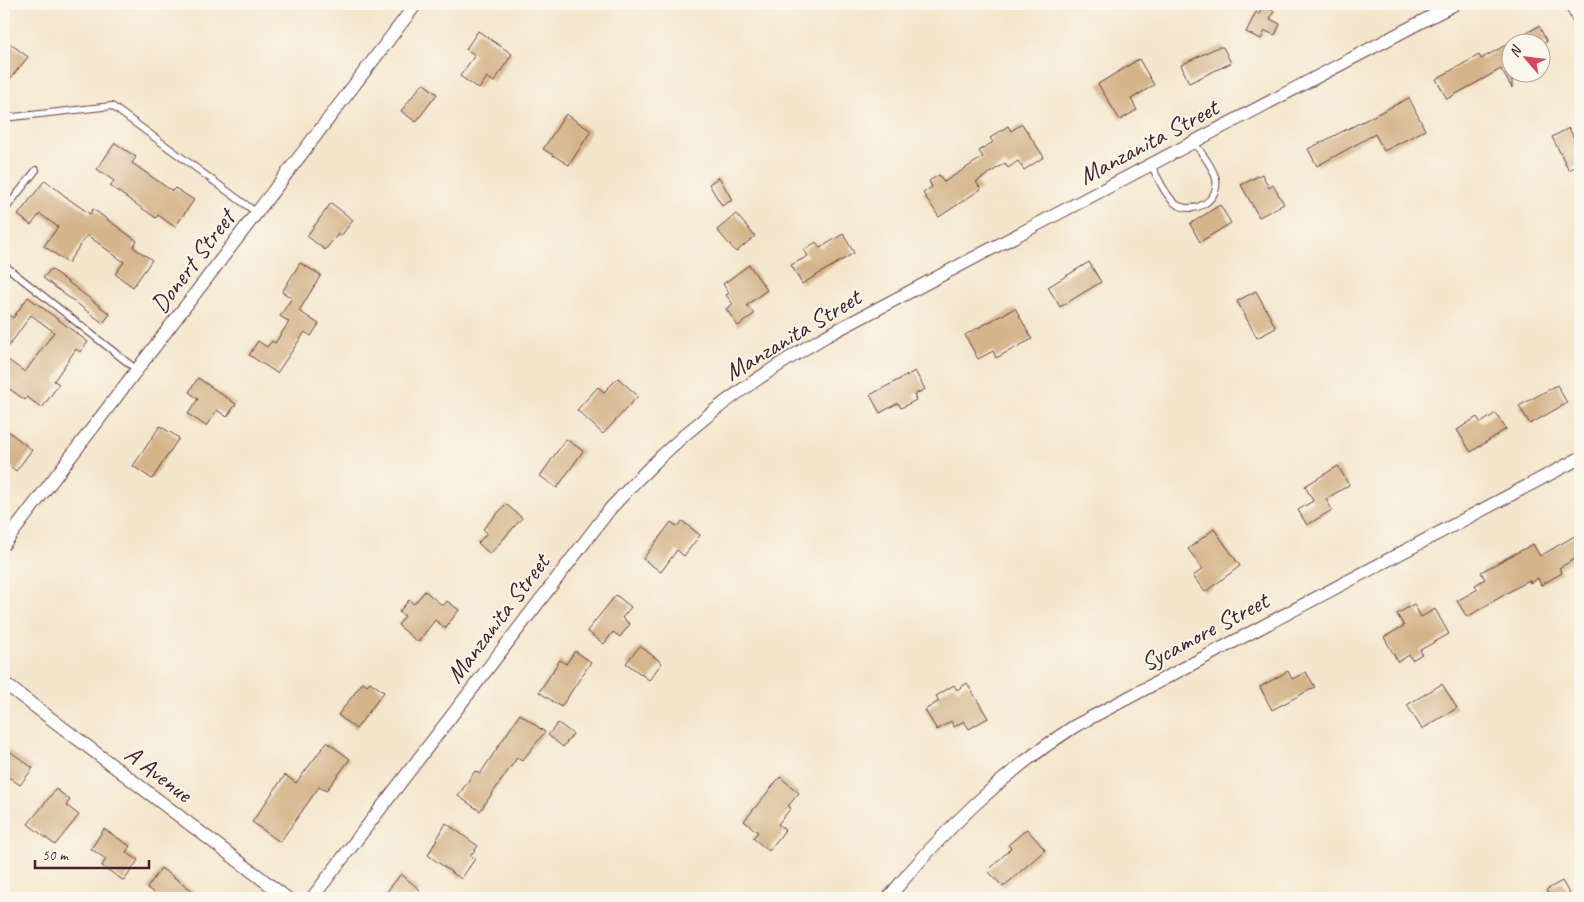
<svg xmlns="http://www.w3.org/2000/svg" width="1584" height="902" font-family="Caveat,sans-serif">
  <rect width="100%" height="100%" fill="#fbf7ec"/>
  <filter id="ink" filterUnits="userSpaceOnUse"><feTurbulence type="fractalNoise" baseFrequency=".02" numOctaves="2"/><feDisplacementMap in="SourceGraphic" scale="10" xChannelSelector="R" yChannelSelector="G"/><feConvolveMatrix kernelMatrix="1 2 1 2 8 2 1 2 1" color-interpolation-filters="sRGB"/></filter>
  <filter id="wash" filterUnits="userSpaceOnUse"><feTurbulence type="fractalNoise" baseFrequency=".0096" numOctaves="4" result="noise"/><feDisplacementMap in="SourceGraphic" scale="20" xChannelSelector="R" yChannelSelector="G"/><feGaussianBlur stdDeviation="1.12" result="paint"/><feColorMatrix in="noise" values="0 0 0 0 0 0 0 0 0 0 0 0 0 0 0 0 0 1.4 0 .05"/><feComposite in="paint" operator="in"/></filter>
  <g filter="url(#wash)">
    <rect width="100%" height="100%" fill="#f4e6cd"/>
    <g id="blocks">
      <g fill="#d4b48b">
        <path d="M1263,6L1274,11L1270,19L1280,24L1275,35L1265,31L1261,39L1246,32L1256,12L1259,14Z"/>
        <path d="M1539,26L1547,42H1512V88L1501,69L1447,99L1436,79L1479,55L1481,59Z"/>
        <path d="M478,31L512,54L494,82L487,77L479,89L460,76L475,55L466,49Z"/>
        <path d="M4,39L28,57L4,86Z"/>
        <path d="M1218,47H1223L1231,63L1189,83L1181,65Z"/>
        <path d="M1139,59L1154,85L1131,99L1137,110L1120,120L1098,84Z"/>
        <path d="M423,83L437,94L416,122L401,111Z"/>
        <path d="M1409,98L1425,130L1384,151L1375,134L1317,166L1308,149Z"/>
        <path d="M566,114L591,131L569,165L543,149Z"/>
        <path d="M1022,124L1044,157L1024,170L1018,161L1008,168L1005,163L976,182L981,189L939,217L923,193L932,187L929,181L939,175L944,182L983,157L979,151L993,142L990,138L1008,126L1011,131Z"/>
        <path d="M1569,128L1580,150V164L1569,170L1552,137Z"/>
        <path d="M115,143L136,157L132,163L172,191L175,188L194,200L175,227L158,215L156,218L110,186L114,181L97,169Z"/>
        <path d="M1262,174L1269,188L1273,185L1284,204L1259,217L1241,185Z"/>
        <path d="M719,177L732,200L722,206L709,184Z"/>
        <path d="M45,180L70,200L90,214L93,209L137,241L133,247L152,260L133,287L115,274L124,262L87,235L68,263L44,246L58,227L40,214L31,225L18,215Z"/>
        <path d="M331,203L353,220L341,236L338,234L325,250L307,236Z"/>
        <path d="M1220,205L1231,223L1200,242L1190,224Z"/>
        <path d="M736,214L755,236L736,252L717,230Z"/>
        <path d="M843,234L854,253L802,284L791,265L808,256L804,250L816,242L820,248Z"/>
        <path d="M1089,262L1101,282L1060,307L1048,287Z"/>
        <path d="M300,263L321,275L299,311L319,324L311,336L305,332L277,373L249,355L258,341L267,347L272,341L275,343L289,322L280,316L292,298L282,292Z"/>
        <path d="M749,265L767,290L747,305L754,314L738,326L726,309L733,304L726,295L729,293L723,284Z"/>
        <path d="M51,269L110,314L103,323L43,278Z"/>
        <path d="M1256,291L1276,328L1257,338L1237,301Z"/>
        <path d="M28,297L88,342L80,352L76,349L54,381L59,384L42,408L27,397L25,400L4,385V357L25,372L54,332L31,315L4,353V311L13,318Z"/>
        <path d="M1015,308L1032,339L996,358L993,351L978,359L965,335Z"/>
        <path d="M915,371L925,389L914,395L916,400L901,408L898,403L880,413L870,395Z"/>
        <path d="M198,378L236,404L227,417L217,410L206,426L188,414L198,399L189,392Z"/>
        <path d="M618,378L638,396L603,434L577,410L598,387L604,392Z"/>
        <path d="M1557,385L1567,403L1530,424L1519,406Z"/>
        <path d="M1496,413L1506,429L1471,452L1457,430L1477,417L1481,423Z"/>
        <path d="M160,426L179,438L152,479L133,466Z"/>
        <path d="M4,428L32,450L16,471L4,461Z"/>
        <path d="M566,439L583,451L557,488L540,476Z"/>
        <path d="M1338,466L1349,485L1326,499L1332,510L1307,525L1298,510L1313,501L1305,486Z"/>
        <path d="M506,504L522,518L490,554L478,543L487,533L483,529Z"/>
        <path d="M682,521L700,535L684,556L677,550L661,572L643,559L671,522L678,527Z"/>
        <path d="M1214,529L1240,566L1205,592L1193,576L1203,569L1188,549Z"/>
        <path d="M1580,533V556L1559,568L1562,573L1541,585L1538,578L1530,583L1529,580L1467,617L1457,601L1478,589L1475,585L1485,579L1481,572L1533,544L1540,556Z"/>
        <path d="M425,591L443,606L447,601L459,610L445,628L435,620L418,642L398,625L405,616L399,612L409,600L414,604Z"/>
        <path d="M616,595L631,607L622,618L630,624L620,637L613,632L604,644L587,631Z"/>
        <path d="M1414,604L1421,617L1435,609L1449,634L1420,650L1422,654L1412,660L1409,655L1398,662L1384,637L1404,626L1397,614Z"/>
        <path d="M640,646L662,663L649,680L626,663Z"/>
        <path d="M575,651L591,662L561,707L539,692L560,660L566,664Z"/>
        <path d="M1288,671L1292,679L1306,672L1315,687L1272,710L1260,687Z"/>
        <path d="M363,682L367,685L370,682L384,692L356,729L338,715Z"/>
        <path d="M967,683L988,718L969,729L964,721L954,727L951,721L937,730L925,710L939,701L936,696L954,685L957,690Z"/>
        <path d="M1442,684L1457,708L1422,729L1407,705Z"/>
        <path d="M520,714L545,732L522,761L517,758L480,811L458,796L475,771L480,774Z"/>
        <path d="M558,723L573,734L563,747L548,735Z"/>
        <path d="M327,742L350,759L326,791L319,787L280,842L252,822L285,775L296,783Z"/>
        <path d="M4,747L33,768L20,785L4,774Z"/>
        <path d="M780,777L799,793L788,806L791,808L778,824L785,830L769,851L753,838L758,832L744,821Z"/>
        <path d="M56,789L70,800L66,805L79,815L55,845L28,824Z"/>
        <path d="M446,823L478,846L470,856L475,859L461,879L428,855Z"/>
        <path d="M104,829L130,846L126,852L138,860L124,881L102,866L106,859L91,849Z"/>
        <path d="M1027,829L1045,850L1003,887L988,871L1011,848L1008,845Z"/>
        <path d="M161,868L203,898H161L147,888Z"/>
        <path d="M401,874L420,890L413,898H382Z"/>
        <path d="M1562,881L1572,898H1551L1546,890Z"/>
      </g>
    </g>
  </g>
  <g filter="url(#ink)">
    <use href="#blocks" fill-opacity="0" stroke="#643d43" stroke-width="1"/>
    <g fill="none" stroke-linecap="round" stroke-linejoin="round">
      <g stroke="#643d43" stroke-width="8">
        <g id="lane">
          <path d="M4,118L112,106L257,213"/>
          <path d="M1151,165C1158,177 1165,196 1176,204C1194,216 1220,200 1216,179C1213,166 1201,153 1194,142"/>
          <path d="M4,211L36,170"/>
          <path d="M4,265L137,370"/>
          <path d="M4,522L14,531"/>
        </g>
      </g>
      <g stroke="#643d43" stroke-width="14">
        <g id="street">
          <path d="M1571,4L1580,22"/>
          <path d="M4,544L416,4"/>
          <path d="M4,683L287,898"/>
          <path d="M312,898L610,509C678,433 739,387 826,336L1455,4"/>
          <path d="M888,898C943,831 1002,773 1075,726L1580,458"/>
        </g>
      </g>
      <use href="#lane" stroke="#fff" stroke-width="6"/>
      <use href="#street" stroke="#fff" stroke-width="12"/>
    </g>
  </g>
  <g text-anchor="middle" stroke-width="4" stroke-linejoin="round" paint-order="stroke">
    <g font-size="25" fill="#4a1f2b" stroke="#fbf7ec">
      <text transform="translate(1148 141) rotate(-28)" y="9">Manzanita Street</text>
      <text transform="translate(192 261) rotate(-53)" y="9">Donert Street</text>
      <text transform="translate(792 334) rotate(-31)" y="9">Manzanita Street</text>
      <text transform="translate(497 618) rotate(-53)" y="9">Manzanita Street</text>
      <text transform="translate(1204 631) rotate(-28)" y="9">Sycamore Street</text>
      <text transform="translate(159 773) rotate(37)" y="9">A Avenue</text>
    </g>
  </g>
  <rect width="1584" height="902" fill="none" stroke="#fbf7ec" stroke-width="20"/>
  <g transform="translate(1526 58) rotate(298)"><circle r="24" fill="#fbf7ec" stroke="#b4a19f"/>
  <path d="M0-4L9 19L0 12L-9 19Z" fill="#d1495b"/>
  <text y="-8" font-size="14" font-weight="bold" text-anchor="middle" fill="#4a1f2b">N</text>
  </g>
  <path d="M35 860v8h114v-8" fill="none" stroke="#4a1f2b" stroke-width="2.5"/>
  <text x="42" y="860" font-size="15" fill="#4a1f2b" stroke="#fbf7ec" stroke-width="4" paint-order="stroke">50 m</text>
</svg>
